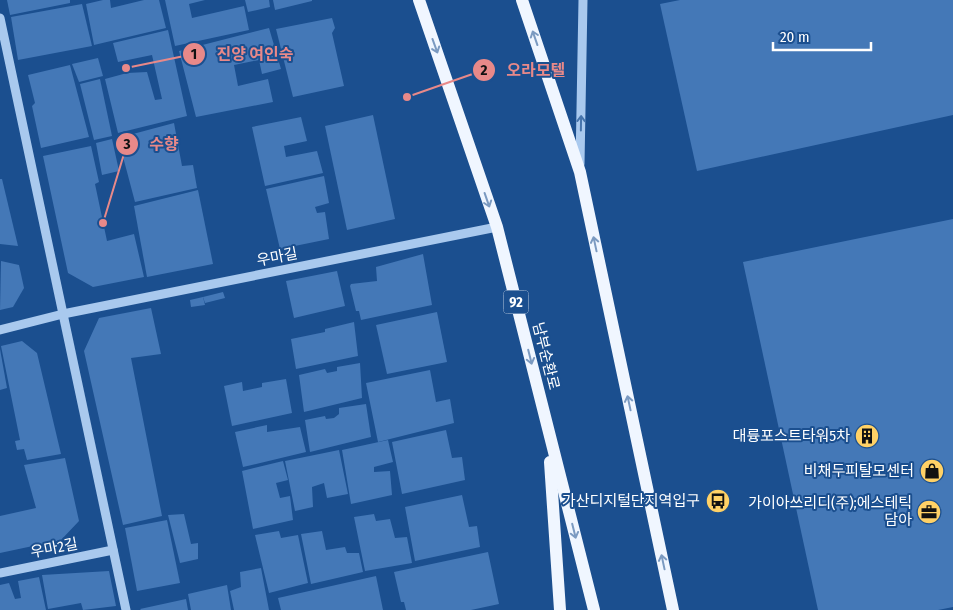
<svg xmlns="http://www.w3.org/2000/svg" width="953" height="610" font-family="'Fira Sans Condensed','Noto Sans KR',sans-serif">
  <rect width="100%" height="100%" fill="#1b4f8f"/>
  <g fill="#4478b7">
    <path d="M7,0H70V3L10,15Z"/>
    <path d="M103,0H110L111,8L144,0H159L166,28L94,45L86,4Z"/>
    <path d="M165,0H205L189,4L192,18L244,6L249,30L175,46Z"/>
    <path d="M245,0H269L270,7L248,12Z"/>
    <path d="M273,0H312V1L275,10Z"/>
    <path d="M680,0H953V115L697,171L660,4Z"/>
    <path d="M82,4L92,46L18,60L11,17Z"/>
    <path d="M332,18L335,28L332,33L344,86L293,97L276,29Z"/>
    <path d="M269,28L281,69L262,74L259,60L234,65L238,86L268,79L273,102L196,117L179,51Z"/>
    <path d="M168,30L187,116L118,133L105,79L127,73L147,72L155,100L162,99L152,55L118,62L113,43Z"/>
    <path d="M98,58L103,76L79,82L72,64Z"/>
    <path d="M70,65L89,137L41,148L32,106L35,103L28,75Z"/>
    <path d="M100,79L112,136L94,140L80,84Z"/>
    <path d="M373,115L395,219L347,230L325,126Z"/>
    <path d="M301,117L307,141L284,146L286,157L317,151L323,173L265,186L252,127Z"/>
    <path d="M174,123L182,166L193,165L197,188L135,202L118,138Z"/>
    <path d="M112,139L119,171L102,175L96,143Z"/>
    <path d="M91,146L99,182L95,184L107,241L134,234L144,277L93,287L68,273L43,156Z"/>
    <path d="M324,176L329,203L315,207L317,213L325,212L329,239L280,249L266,189Z"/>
    <path d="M0,179H2L18,246L0,244Z"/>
    <path d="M198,190L213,264L147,277L134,206Z"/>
    <path d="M953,219V607L938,610H818L743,262Z"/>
    <path d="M423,254L432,305L361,320L359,311H356L350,286L351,284L377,281L376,267Z"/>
    <path d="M1,261L19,265L24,288L13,307L0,310Z"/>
    <path d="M337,271L345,306L294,318L286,281Z"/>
    <path d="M223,292L225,298L205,303L203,297Z"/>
    <path d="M203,297L205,305L191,307L190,300Z"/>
    <path d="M151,308L161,354L131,358L162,516L123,525L84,351L99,318Z"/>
    <path d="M437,312L447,362L387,374L376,325Z"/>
    <path d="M354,322L358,356L296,369L291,339L325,332V329Z"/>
    <path d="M22,341L37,353L61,454L27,460L24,449L17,450L15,441L20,440L1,346Z"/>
    <path d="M0,349L7,388L0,390Z"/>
    <path d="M360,363L362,398L304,412L299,375L325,369L327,373L337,371V367Z"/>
    <path d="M430,370L436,402L450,399L454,423L378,442L366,383Z"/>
    <path d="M286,379L292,413L232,426L224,386L242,382L243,391L262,387V383Z"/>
    <path d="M366,404L371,437L310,452L305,420L325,416L326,419L334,418L339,414V408Z"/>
    <path d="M267,425V432L300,427L306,452L243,467L235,432Z"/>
    <path d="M446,430L452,458L462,457L465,480L402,494L392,442Z"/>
    <path d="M388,440L393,462L374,467V472L390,471L392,495L351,504L342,450Z"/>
    <path d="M339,450L348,494L327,498L324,483L312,487L313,507L295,511L285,461Z"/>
    <path d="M65,458L79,521L61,540L0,553V516L36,508L24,465Z"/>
    <path d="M283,461L288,480L276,483L280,498L290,496L293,520L253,529L242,471Z"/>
    <path d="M462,495L469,527L477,526L480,547L415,561L405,507Z"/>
    <path d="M184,514L191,544L198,543V559L180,563L168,515Z"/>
    <path d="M374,514L376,521L390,519L395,538L407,537L412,563L365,571L354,517Z"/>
    <path d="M167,520L180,583L137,591L125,528Z"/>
    <path d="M279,531L281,538L298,535L308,583L269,593L255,535Z"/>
    <path d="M322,531L326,550L345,547L347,553H359L363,572L311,584L301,534Z"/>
    <path d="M488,552L499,604L471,610H406L404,602H401L394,572Z"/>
    <path d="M261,568L269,610H234L230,591L241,587L240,572Z"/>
    <path d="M109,571L116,606L83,610L81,603L48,609L42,575Z"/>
    <path d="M376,576L383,610H281L278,598Z"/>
    <path d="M39,577L46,610H0V585L9,583L15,599L21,598L18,581Z"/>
    <path d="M227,585L231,610H191L188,594Z"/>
    <path d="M186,599L188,610H141L140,609Z"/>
  </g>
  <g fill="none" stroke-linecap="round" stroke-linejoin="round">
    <g stroke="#a9c9ee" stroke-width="9">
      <path d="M0,18L126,610"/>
      <path d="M580,164L583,0"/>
      <path d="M0,330L63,314L497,227"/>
      <path d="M0,573L113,550"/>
    </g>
    <g stroke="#f0f6ff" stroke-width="12">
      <path d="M419,0L497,227L594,610"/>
      <path d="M522,0L580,172L673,610"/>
      <path d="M550,462L560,610"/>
    </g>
  </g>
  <defs><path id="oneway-shaft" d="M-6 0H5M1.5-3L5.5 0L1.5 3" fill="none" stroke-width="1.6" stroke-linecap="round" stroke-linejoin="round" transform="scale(1.25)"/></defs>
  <g stroke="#7b9ac1">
    <use href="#oneway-shaft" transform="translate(535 38) rotate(-109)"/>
    <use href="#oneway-shaft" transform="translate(435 46) rotate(70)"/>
    <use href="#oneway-shaft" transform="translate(487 200) rotate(71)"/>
    <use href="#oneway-shaft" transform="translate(595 244) rotate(-102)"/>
    <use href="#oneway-shaft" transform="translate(530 357) rotate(76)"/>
    <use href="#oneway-shaft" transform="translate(629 403) rotate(-102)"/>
    <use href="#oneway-shaft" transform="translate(574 531) rotate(76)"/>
    <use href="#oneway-shaft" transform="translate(663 562) rotate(-102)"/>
  </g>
  <use stroke="#4674ac" href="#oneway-shaft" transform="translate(581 123) rotate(-89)"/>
  <defs>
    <g id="building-disc" transform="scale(1.25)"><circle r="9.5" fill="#ffd166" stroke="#1b4f8f"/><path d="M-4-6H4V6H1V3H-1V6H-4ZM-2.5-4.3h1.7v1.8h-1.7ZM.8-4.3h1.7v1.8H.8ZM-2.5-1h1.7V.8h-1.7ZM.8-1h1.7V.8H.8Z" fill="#111"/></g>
    <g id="shop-disc" transform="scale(1.25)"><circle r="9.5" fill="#ffd166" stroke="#1b4f8f"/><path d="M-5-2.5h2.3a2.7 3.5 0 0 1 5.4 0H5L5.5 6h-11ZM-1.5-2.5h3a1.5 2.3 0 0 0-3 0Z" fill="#111"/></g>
    <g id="bus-disc" transform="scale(1.25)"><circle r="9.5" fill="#ffd166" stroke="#1b4f8f"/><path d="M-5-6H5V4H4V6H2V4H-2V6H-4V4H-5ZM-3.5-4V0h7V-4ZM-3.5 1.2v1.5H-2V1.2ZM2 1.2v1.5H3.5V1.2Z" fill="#111"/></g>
    <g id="office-disc" transform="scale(1.25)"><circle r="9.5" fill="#ffd166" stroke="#1b4f8f"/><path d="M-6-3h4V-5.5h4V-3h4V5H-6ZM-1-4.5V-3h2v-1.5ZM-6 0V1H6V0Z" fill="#111"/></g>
  </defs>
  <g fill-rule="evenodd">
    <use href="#building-disc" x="867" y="436"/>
    <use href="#shop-disc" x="932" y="471"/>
    <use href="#bus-disc" x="718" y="501"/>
    <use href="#office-disc" x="929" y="512"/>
  </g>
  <g text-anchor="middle" stroke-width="4" stroke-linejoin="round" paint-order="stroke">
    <rect fill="#1b4f8f" stroke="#bbcadd" stroke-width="1" x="503.5" y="290.5" width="25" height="23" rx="4"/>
    <g font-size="14" font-weight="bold" fill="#fff">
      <text x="516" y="307">92</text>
    </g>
    <g font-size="15" fill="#fff" stroke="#1b4f8f">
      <text transform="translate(277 257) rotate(-11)" y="5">우마길</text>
      <text transform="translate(546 356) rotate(76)" y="5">남부순환로</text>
      <text transform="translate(54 548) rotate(-11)" y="5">우마2길</text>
    </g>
    <g font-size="15" fill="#fff" stroke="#1b4f8f" text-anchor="end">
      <text x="850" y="441">대륭포스트타워5차</text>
      <text x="914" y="476">비채두피탈모센터</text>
      <text x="700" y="506">가산디지털단지역입구</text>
      <text x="912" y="508">가이아쓰리디(주);에스테틱<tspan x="912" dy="17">담아</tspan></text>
    </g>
  </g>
  <path fill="none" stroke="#e88989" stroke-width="2" d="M126 68L194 54M407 97L484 70M103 223L127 144"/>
  <g fill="#e88989" stroke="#1b4f8f" stroke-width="2">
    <circle cx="126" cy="68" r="5"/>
    <circle cx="407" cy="97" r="5"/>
    <circle cx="103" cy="223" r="5"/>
    <circle cx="194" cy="54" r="12"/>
    <circle cx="484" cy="70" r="12"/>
    <circle cx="127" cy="144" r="12"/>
  </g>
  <g font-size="15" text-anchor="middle" font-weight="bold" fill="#111">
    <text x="194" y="59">1</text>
    <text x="484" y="75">2</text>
    <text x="127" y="149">3</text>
  </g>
  <g font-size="16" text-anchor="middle" font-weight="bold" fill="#e88989" stroke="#1b4f8f" stroke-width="4" stroke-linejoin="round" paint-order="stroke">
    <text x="255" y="60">진양 여인숙</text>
    <text x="536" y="76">오라모텔</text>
    <text x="164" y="150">수향</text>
  </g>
  <path d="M773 42v8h98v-8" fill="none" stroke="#ffffff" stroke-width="2.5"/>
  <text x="780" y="42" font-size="15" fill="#ffffff" stroke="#1b4f8f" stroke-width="4" paint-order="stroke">20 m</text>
</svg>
